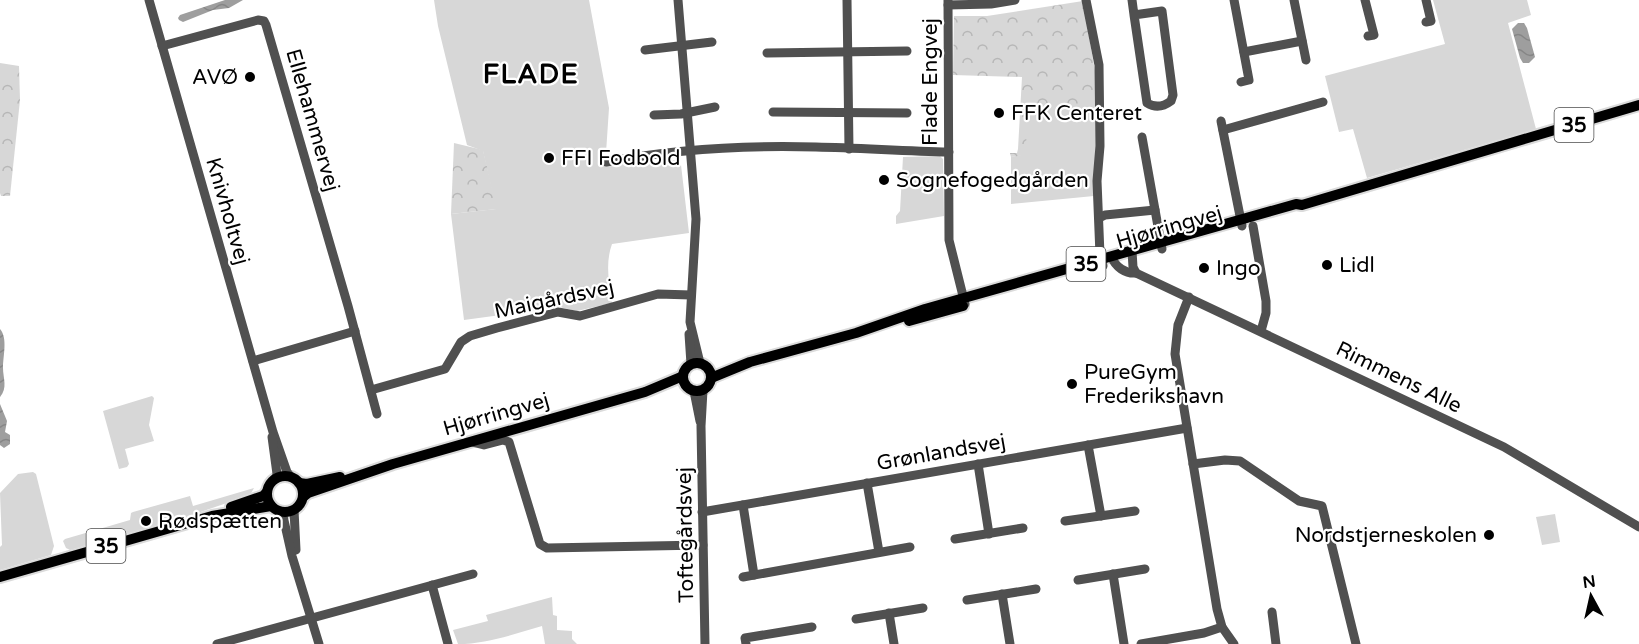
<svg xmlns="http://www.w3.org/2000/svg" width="1639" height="644" font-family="'Varela Round',sans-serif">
  <defs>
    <pattern id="forest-crowns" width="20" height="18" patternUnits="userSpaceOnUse" patternTransform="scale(1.5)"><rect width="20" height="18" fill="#d7d7d7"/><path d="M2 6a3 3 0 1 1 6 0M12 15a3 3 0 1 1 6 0" fill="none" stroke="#b7b7b7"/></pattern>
    <pattern id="water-waves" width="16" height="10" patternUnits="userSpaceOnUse" patternTransform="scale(1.5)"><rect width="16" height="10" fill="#9e9e9e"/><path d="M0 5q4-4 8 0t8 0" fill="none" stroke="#868686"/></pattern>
  </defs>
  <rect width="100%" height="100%" fill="#fff"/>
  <g fill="#d7d7d7">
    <path d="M434,0H589L609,108L606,153L620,163L633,164L678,160L681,165L689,233L612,244C605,263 609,284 612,303L577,311L559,307L464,320L451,214L496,209L483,151L467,145L438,26Z"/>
    <path d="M1433,0H1527L1531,15L1508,23L1536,129L1367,178L1353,129L1339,132L1325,76L1445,44Z"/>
    <path d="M1029,105H1096L1097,146L1094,196L1011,204V157L1026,154V107Z"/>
    <path d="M940,156L943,159L944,216L896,224V216L900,211L903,157Z"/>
    <path d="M152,396L154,398L149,425L154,441L125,449L129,464L127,467L119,469L103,411Z"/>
    <path d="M33,472L36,474L54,546L51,555L0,570V547L2,545L0,493L18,474Z"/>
    <path d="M254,488L250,495L189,516L70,550L66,548L63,541L65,539L130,520L131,513L133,512L190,496L193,506Z"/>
    <path d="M1555,514L1560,542L1542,545L1536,517Z"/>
    <path d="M552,597L553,615L557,616V630L572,631V639L577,644H545L542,626C514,634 487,644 458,644L453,630L488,621L486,615Z"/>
  </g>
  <g fill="url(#forest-crowns)">
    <path d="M1083,1L1095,71L1096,105H1029L1027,107L1026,155L1011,157L1010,153H1017L1018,149L1022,77L953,75L954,16H987Z"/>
    <path d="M0,63L19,66L20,100L10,196H1L0,193Z"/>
    <path d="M454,143L483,150L497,209L451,214Z"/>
  </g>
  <g fill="url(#water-waves)">
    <path d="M225,0H243L229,8L213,10L183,22L179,20L178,18L180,15Z"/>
    <path d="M1518,23H1524L1527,28L1535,57L1529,63H1523L1520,58L1512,29Z"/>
    <path d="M0,329C8,338 3,356 3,368C3,378 8,388 0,397Z"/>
    <path d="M0,404L7,421L5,432L10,435V444L4,448L0,445Z"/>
  </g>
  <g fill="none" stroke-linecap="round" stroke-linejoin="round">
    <g stroke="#dbdbdb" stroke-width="14">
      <g id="major">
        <path d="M909,321L963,306"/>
        <circle cx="697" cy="377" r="14"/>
        <path d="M711,378L750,362L856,333L925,309L1296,204L1302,205L1639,105"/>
        <circle cx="285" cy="494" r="18"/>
        <path d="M299,483L307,484L340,477"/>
        <path d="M303,497L308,493L393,464L645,392L683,376"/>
        <path d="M231,507L263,496L267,492"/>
        <path d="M0,577L212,516L271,506"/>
      </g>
    </g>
    <g stroke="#505050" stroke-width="9">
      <path d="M149,0L273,432L287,472L290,476"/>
      <path d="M678,0L696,219L690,322L700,363"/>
      <path d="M847,0L849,149"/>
      <path d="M948,0L949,240L965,304"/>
      <path d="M1086,0L1099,65L1100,146L1097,181L1100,255L1103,266"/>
      <path d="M1132,0L1134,15L1162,11L1173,95L1171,101C1163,107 1155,108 1147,103L1134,15"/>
      <path d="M1234,0L1249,80L1241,82"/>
      <path d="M1294,0L1306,60"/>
      <path d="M1365,0L1374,35L1368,36"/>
      <path d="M948,5L991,4L1015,0"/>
      <path d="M1426,22L1431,21L1426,0"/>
      <path d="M162,46L258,20L264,21L266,25L348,306L377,414"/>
      <path d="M645,50L712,42"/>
      <path d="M1244,52L1302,41"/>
      <path d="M767,53L907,51"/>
      <path d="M773,112L907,113"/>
      <path d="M654,115L681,114L715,107"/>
      <path d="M1221,121L1242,226"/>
      <path d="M1223,130L1323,102"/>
      <path d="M1142,137L1162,249"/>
      <path d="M606,162C675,149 745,145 816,147C860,148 904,151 949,152"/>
      <path d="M1099,218L1105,215L1155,210"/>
      <path d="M1253,226L1266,301V313L1261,331"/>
      <path d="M1132,251L1133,267L1136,273"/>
      <path d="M1112,257C1115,267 1126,274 1136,273L1504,447L1639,527"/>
      <path d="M1189,297L1178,325L1175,354L1217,609L1222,627L1234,644"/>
      <path d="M689,334L691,364"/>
      <path d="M253,361L355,331"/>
      <path d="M371,390L445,369L461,342L470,336L497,328L558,312L580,316L658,294L691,295"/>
      <path d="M703,390L701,426L705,644"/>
      <path d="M694,391L700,421"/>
      <path d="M272,437L277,474L276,478"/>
      <path d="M472,442L484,445L503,440L509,442L540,544L547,548L703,545"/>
      <path d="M1088,445L1101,516"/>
      <path d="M978,464L989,534"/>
      <path d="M1193,464L1225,460L1240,461L1299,501L1322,506L1356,644"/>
      <path d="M867,483L879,552"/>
      <path d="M743,505L754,575"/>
      <path d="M294,510L296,550"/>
      <path d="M280,512L283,516L292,556L319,644"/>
      <path d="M702,512L1187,428"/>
      <path d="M1065,521L1135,511"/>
      <path d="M955,539L1023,528"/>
      <path d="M1113,574L1124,644"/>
      <path d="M743,577L910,547"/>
      <path d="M1078,580L1145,569"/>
      <path d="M432,585L448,644"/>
      <path d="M1002,594L1010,644"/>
      <path d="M967,600L1036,589"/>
      <path d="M1272,612L1276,644"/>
      <path d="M889,613L894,644"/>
      <path d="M856,619L923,608"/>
      <path d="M217,644L473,574"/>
      <path d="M746,644L745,638L812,627"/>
      <path d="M1141,644L1204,633L1222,627"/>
    </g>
    <use href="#major" stroke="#000" stroke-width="10"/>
  </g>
  <g fill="#000" stroke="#fff" stroke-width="2">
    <circle cx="250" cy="77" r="6"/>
    <circle cx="999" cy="113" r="6"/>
    <circle cx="549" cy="158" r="6"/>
    <circle cx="884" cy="180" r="6"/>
    <circle cx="1327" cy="265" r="6"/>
    <circle cx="1204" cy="268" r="6"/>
    <circle cx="1072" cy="384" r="6"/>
    <circle cx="146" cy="521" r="6"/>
    <circle cx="1489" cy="535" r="6"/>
  </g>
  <g text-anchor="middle" stroke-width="4.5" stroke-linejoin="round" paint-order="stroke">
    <g fill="#fff" stroke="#4c4c4c" stroke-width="1.5">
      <rect x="1554.5" y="108" width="39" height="34" rx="4.5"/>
      <rect x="1066.5" y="247" width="39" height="34" rx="4.5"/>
      <rect x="86.5" y="529" width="39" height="34" rx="4.5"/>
    </g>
    <g font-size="20" font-weight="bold" fill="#000">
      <text x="1574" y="132">35</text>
      <text x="1086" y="271">35</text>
      <text x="106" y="553">35</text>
    </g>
    <g font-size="21" fill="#000" stroke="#fff" text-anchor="start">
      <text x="238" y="84" text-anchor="end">AVØ</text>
      <text x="1011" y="120">FFK Centeret</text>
      <text x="561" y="165">FFI Fodbold</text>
      <text x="896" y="187">Sognefogedgården</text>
      <text x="1339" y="272">Lidl</text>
      <text x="1216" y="275">Ingo</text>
      <text x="1084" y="379">PureGym<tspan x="1084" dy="24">Frederikshavn</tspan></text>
      <text x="158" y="528">Rødspætten</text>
      <text x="1477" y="542" text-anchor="end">Nordstjerneskolen</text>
    </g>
    <g font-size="21" fill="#000" stroke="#fff">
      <text transform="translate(930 82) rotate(-90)" y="7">Flade Engvej</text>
      <text transform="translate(313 120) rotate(74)" y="7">Ellehammervej</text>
      <text transform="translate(228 211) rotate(74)" y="7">Knivholtvej</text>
      <text transform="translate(1169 227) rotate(-16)" y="7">Hjørringvej</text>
      <text transform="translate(554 299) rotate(-12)" y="7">Maigårdsvej</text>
      <text transform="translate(1399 377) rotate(26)" y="7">Rimmens Alle</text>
      <text transform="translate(496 414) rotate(-16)" y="7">Hjørringvej</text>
      <text transform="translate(941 452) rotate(-10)" y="7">Grønlandsvej</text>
      <text transform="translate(685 535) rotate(-91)" y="7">Toftegårdsvej</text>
    </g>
    <g font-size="27" font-weight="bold" letter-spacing="1.5" fill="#000" stroke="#fff">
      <text x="531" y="83">FLADE</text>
    </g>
  </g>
  <g transform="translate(1591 596) rotate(352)" stroke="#ffffff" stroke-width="4.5" paint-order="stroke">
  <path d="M0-4.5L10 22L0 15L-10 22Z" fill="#000000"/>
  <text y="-9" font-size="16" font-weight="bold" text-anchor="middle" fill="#000000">N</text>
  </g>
</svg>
